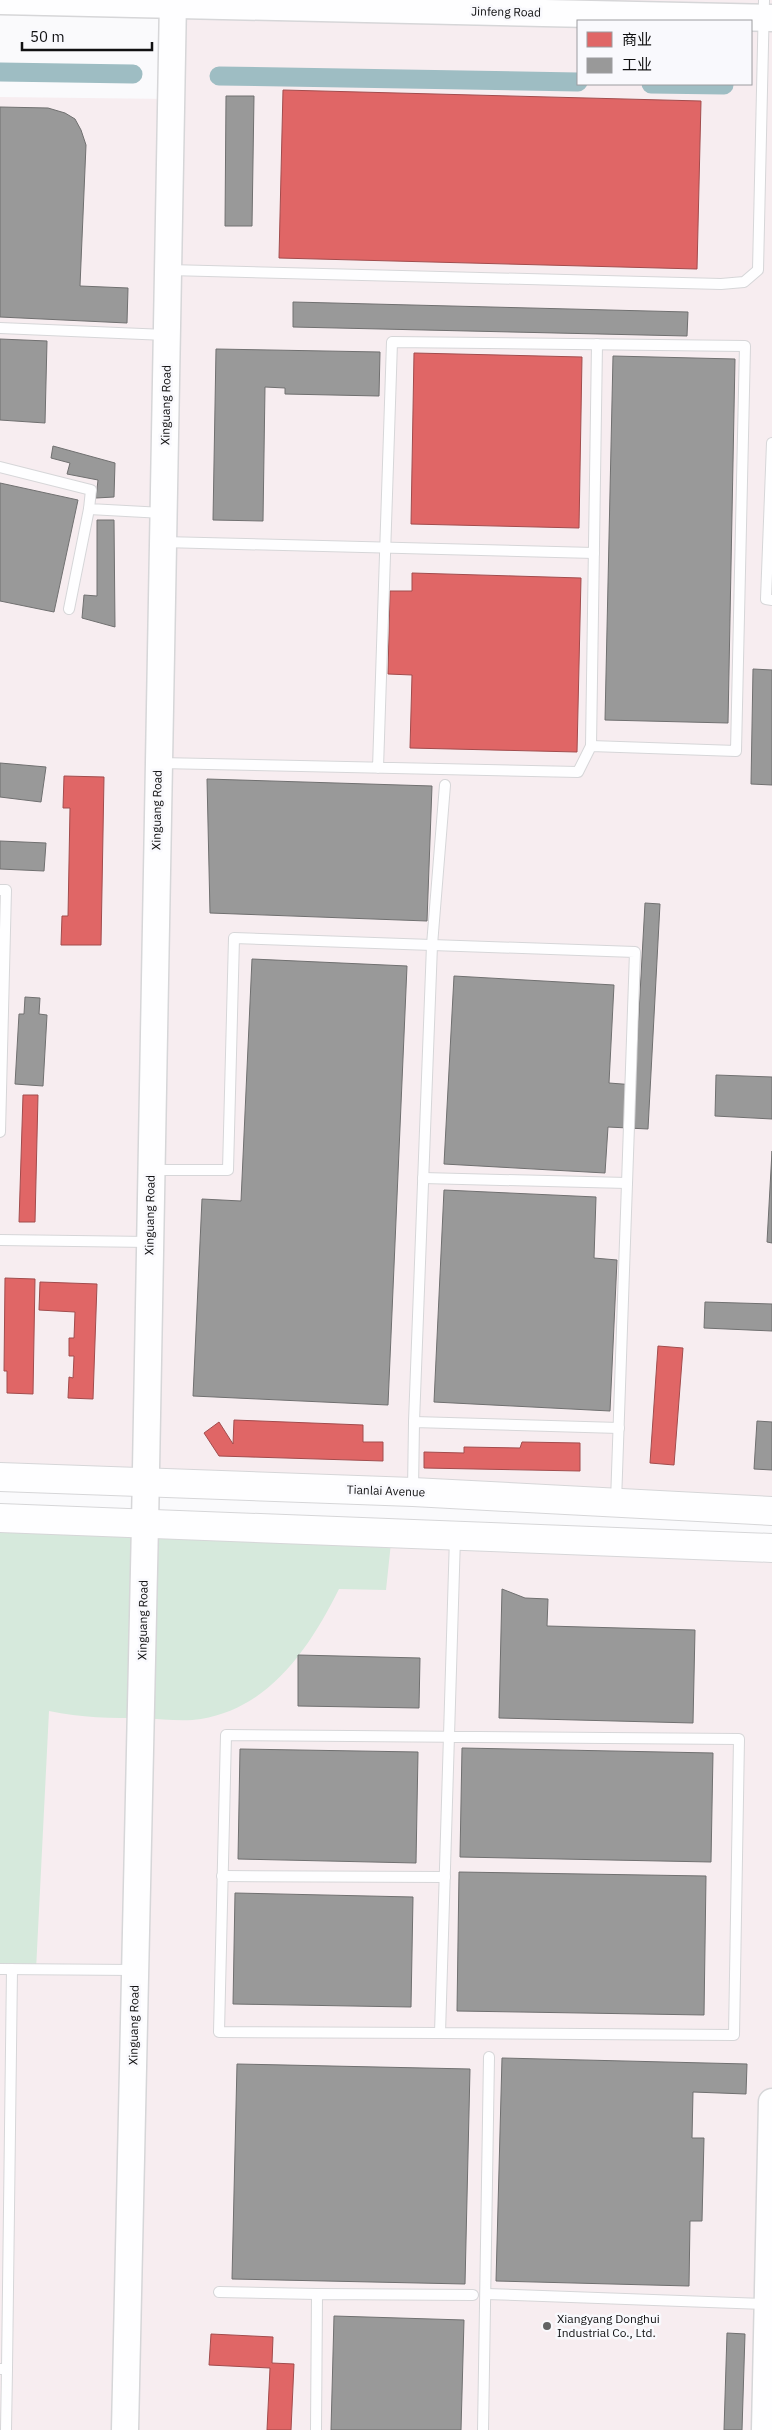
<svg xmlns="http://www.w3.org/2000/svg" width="772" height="2430" font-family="'IBM Plex Sans','Noto Sans SC',sans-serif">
  <rect width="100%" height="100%" fill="#fafafc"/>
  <g fill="#f7edf0" fill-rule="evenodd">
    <path d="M173,0H772V1511L0,1477V97L171,99ZM578,21H751V84H578Z"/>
    <path d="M0,1518L772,1548V2430H0Z"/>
  </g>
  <path fill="#d6e9dc" d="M0,1518L392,1533L386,1590L339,1589C310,1647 270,1708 201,1719C183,1722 162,1719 144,1718C112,1718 81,1718 49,1711L36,1970L0,1969Z"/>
  <g fill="#e06666" stroke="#a24c4d">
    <path d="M283,90L701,101L697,269L279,258Z"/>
    <path d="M414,353L582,357L579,528L411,524Z"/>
    <path d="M412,573L581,578L577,752L410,748L412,675L388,674L390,591H412Z"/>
    <path d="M64,776L104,777L101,945H61L62,916H68L70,808H63Z"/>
    <path d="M23,1095H38L35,1222H19Z"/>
    <path d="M5,1278L35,1279L33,1394L7,1393V1371H4Z"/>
    <path d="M40,1282L97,1284L93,1399L68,1398L69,1377L73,1378L74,1356H69V1338H74L75,1312L39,1310Z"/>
    <path d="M658,1346L683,1348L674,1465L650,1463Z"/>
    <path d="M234,1420L363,1425V1442H383V1461L219,1456L204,1433L219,1422L233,1444Z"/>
    <path d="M522,1442L580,1443V1471L424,1468V1452L464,1453V1447L520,1448Z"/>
    <path d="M211,2334L273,2337L272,2363L294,2364L291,2430H267L270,2368L209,2365Z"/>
  </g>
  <g fill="#999" stroke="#707070">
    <path d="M226,96H254L252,226H225Z"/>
    <path d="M0,107L48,108L65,113L75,119L81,130L86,145L80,286L128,288L127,323L0,317Z"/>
    <path d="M293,302L688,312L687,336L293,327Z"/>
    <path d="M0,339L47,341L45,423L0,420Z"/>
    <path d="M216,349L380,352L379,396L285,394V388L265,387L263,521L213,520Z"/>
    <path d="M613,356L735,359L728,723L605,720Z"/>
    <path d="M53,446L115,463L114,497L96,498L98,480L67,474L70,463L51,458Z"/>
    <path d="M0,483L78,500L54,612L0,601Z"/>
    <path d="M97,520H114L115,627L82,618L84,595L97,596Z"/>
    <path d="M753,669L772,670V785L751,784Z"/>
    <path d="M0,763L46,767L41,802L0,797Z"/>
    <path d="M207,779L432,786L427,921L210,913Z"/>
    <path d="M0,841L46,843L44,871L0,869Z"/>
    <path d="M645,903L660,904L648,1129L608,1127L605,1173L444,1164L454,976L614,985L609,1083L635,1085Z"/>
    <path d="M252,959L407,966L388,1405L193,1396L202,1199L241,1201Z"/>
    <path d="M25,997L40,998L39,1014L47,1015L43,1086L15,1084L19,1014H24Z"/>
    <path d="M716,1075L772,1077V1119L715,1116Z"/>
    <path d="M772,1151V1243L767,1242Z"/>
    <path d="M444,1190L596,1197L594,1258L617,1260L610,1411L434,1402Z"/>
    <path d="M705,1302L772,1304V1331L704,1328Z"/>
    <path d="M757,1421L772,1422V1470L754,1469Z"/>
    <path d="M502,1589L525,1598L548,1599L547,1626L695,1630L693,1723L499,1718Z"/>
    <path d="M298,1655L420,1658L419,1708L298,1706Z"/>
    <path d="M462,1748L713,1753L711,1862L460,1857Z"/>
    <path d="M240,1749L418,1752L416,1863L238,1859Z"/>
    <path d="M459,1872L706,1876L704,2015L457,2011Z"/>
    <path d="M235,1893L413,1897L411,2007L233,2004Z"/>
    <path d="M502,2058L747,2064L746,2094L693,2092L692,2138H704L702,2221H690L689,2286L496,2281Z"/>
    <path d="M237,2064L470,2069L465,2284L232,2279Z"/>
    <path d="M334,2316L464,2320L461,2430H331Z"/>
    <path d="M727,2333L745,2334L742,2430H724Z"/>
  </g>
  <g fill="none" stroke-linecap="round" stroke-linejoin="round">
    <g stroke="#9ebdc3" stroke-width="19">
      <path d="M0,72L133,74"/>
      <path d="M219,76L578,82"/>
      <path d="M651,84L724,85"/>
    </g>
    <g stroke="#d6d6d8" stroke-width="12">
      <g id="service">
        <path d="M169,270L721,284L744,282L758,270L764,0"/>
        <path d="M0,328L166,335"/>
        <path d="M772,443L766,599L772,600"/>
        <path d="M0,467L91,490L89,509L163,513"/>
        <path d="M163,542L594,553"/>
        <path d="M69,609L89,509"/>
        <path d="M591,746L597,344"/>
        <path d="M160,763L578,772L591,746L736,751L745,346L392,342L378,768"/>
        <path d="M0,890H6L0,1132"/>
        <path d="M152,1170H228L234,938L635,952L616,1502"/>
        <path d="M423,1178L627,1183"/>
        <path d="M0,1240L149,1242"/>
        <path d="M414,1422L432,945L445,785"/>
        <path d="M413,1490L414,1422L619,1428"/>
        <path d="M222,1876L445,1877"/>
        <path d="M0,1969L134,1970"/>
        <path d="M440,2033L219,2032L226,1735L739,1739L734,2035L440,2033C445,1868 450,1702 455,1537"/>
        <path d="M219,2292L317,2294"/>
        <path d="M486,2294L767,2304"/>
        <path d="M0,2369H7L12,1969"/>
        <path d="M6,2430L7,2369"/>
        <path d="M316,2430L317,2294L473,2295"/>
        <path d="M483,2430L489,2057"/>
      </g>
    </g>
    <g stroke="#d6d6d8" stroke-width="29">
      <g id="tertiary">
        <path d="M0,1L772,18"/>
        <path d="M125,2430L145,1524L173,0"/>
        <path d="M765,2430L772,2102"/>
      </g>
    </g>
    <g stroke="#d6d6d8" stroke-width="30">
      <g id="secondary">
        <path d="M0,1477L413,1492L772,1511"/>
        <path d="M0,1518L772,1548"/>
      </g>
    </g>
    <use href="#service" stroke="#fefeff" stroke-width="10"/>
    <use href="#tertiary" stroke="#fefeff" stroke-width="26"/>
    <use href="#secondary" stroke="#fefeff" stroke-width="28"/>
  </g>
  <circle fill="#636364" stroke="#f9f9fd" stroke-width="2" cx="547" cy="2326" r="5"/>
  <g text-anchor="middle" stroke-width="5" stroke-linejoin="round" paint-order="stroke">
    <g font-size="12" fill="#111112" stroke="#f9f9fd">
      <text transform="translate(506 12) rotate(1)" y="4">Jinfeng Road</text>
      <text transform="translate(166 405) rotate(-89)" y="4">Xinguang Road</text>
      <text transform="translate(157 810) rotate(-89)" y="4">Xinguang Road</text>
      <text transform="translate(150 1215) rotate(-89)" y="4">Xinguang Road</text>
      <text transform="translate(386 1491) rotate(2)" y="4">Tianlai Avenue</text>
      <text transform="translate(143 1620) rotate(-89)" y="4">Xinguang Road</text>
      <text transform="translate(134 2025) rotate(-89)" y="4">Xinguang Road</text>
    </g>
    <g font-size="12" fill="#111112" stroke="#f9f9fd" text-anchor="start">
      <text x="557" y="2323">Xiangyang Donghui<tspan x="557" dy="14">Industrial Co., Ltd.</tspan></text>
    </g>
  </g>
  <rect x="577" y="20" width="175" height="65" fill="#f9f9fd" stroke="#9c9c9f"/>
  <rect x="587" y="32" width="25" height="15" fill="#e06666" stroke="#9c9c9f"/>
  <text x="622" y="45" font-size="15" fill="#111112">商业</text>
  <rect x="587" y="58" width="25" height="15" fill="#999999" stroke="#9c9c9f"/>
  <text x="622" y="70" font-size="15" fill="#111112">工业</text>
  <path d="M22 42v8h130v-8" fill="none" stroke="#111112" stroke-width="2.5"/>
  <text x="30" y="42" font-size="15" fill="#111112" stroke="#f9f9fd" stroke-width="4" paint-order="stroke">50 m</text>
</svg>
